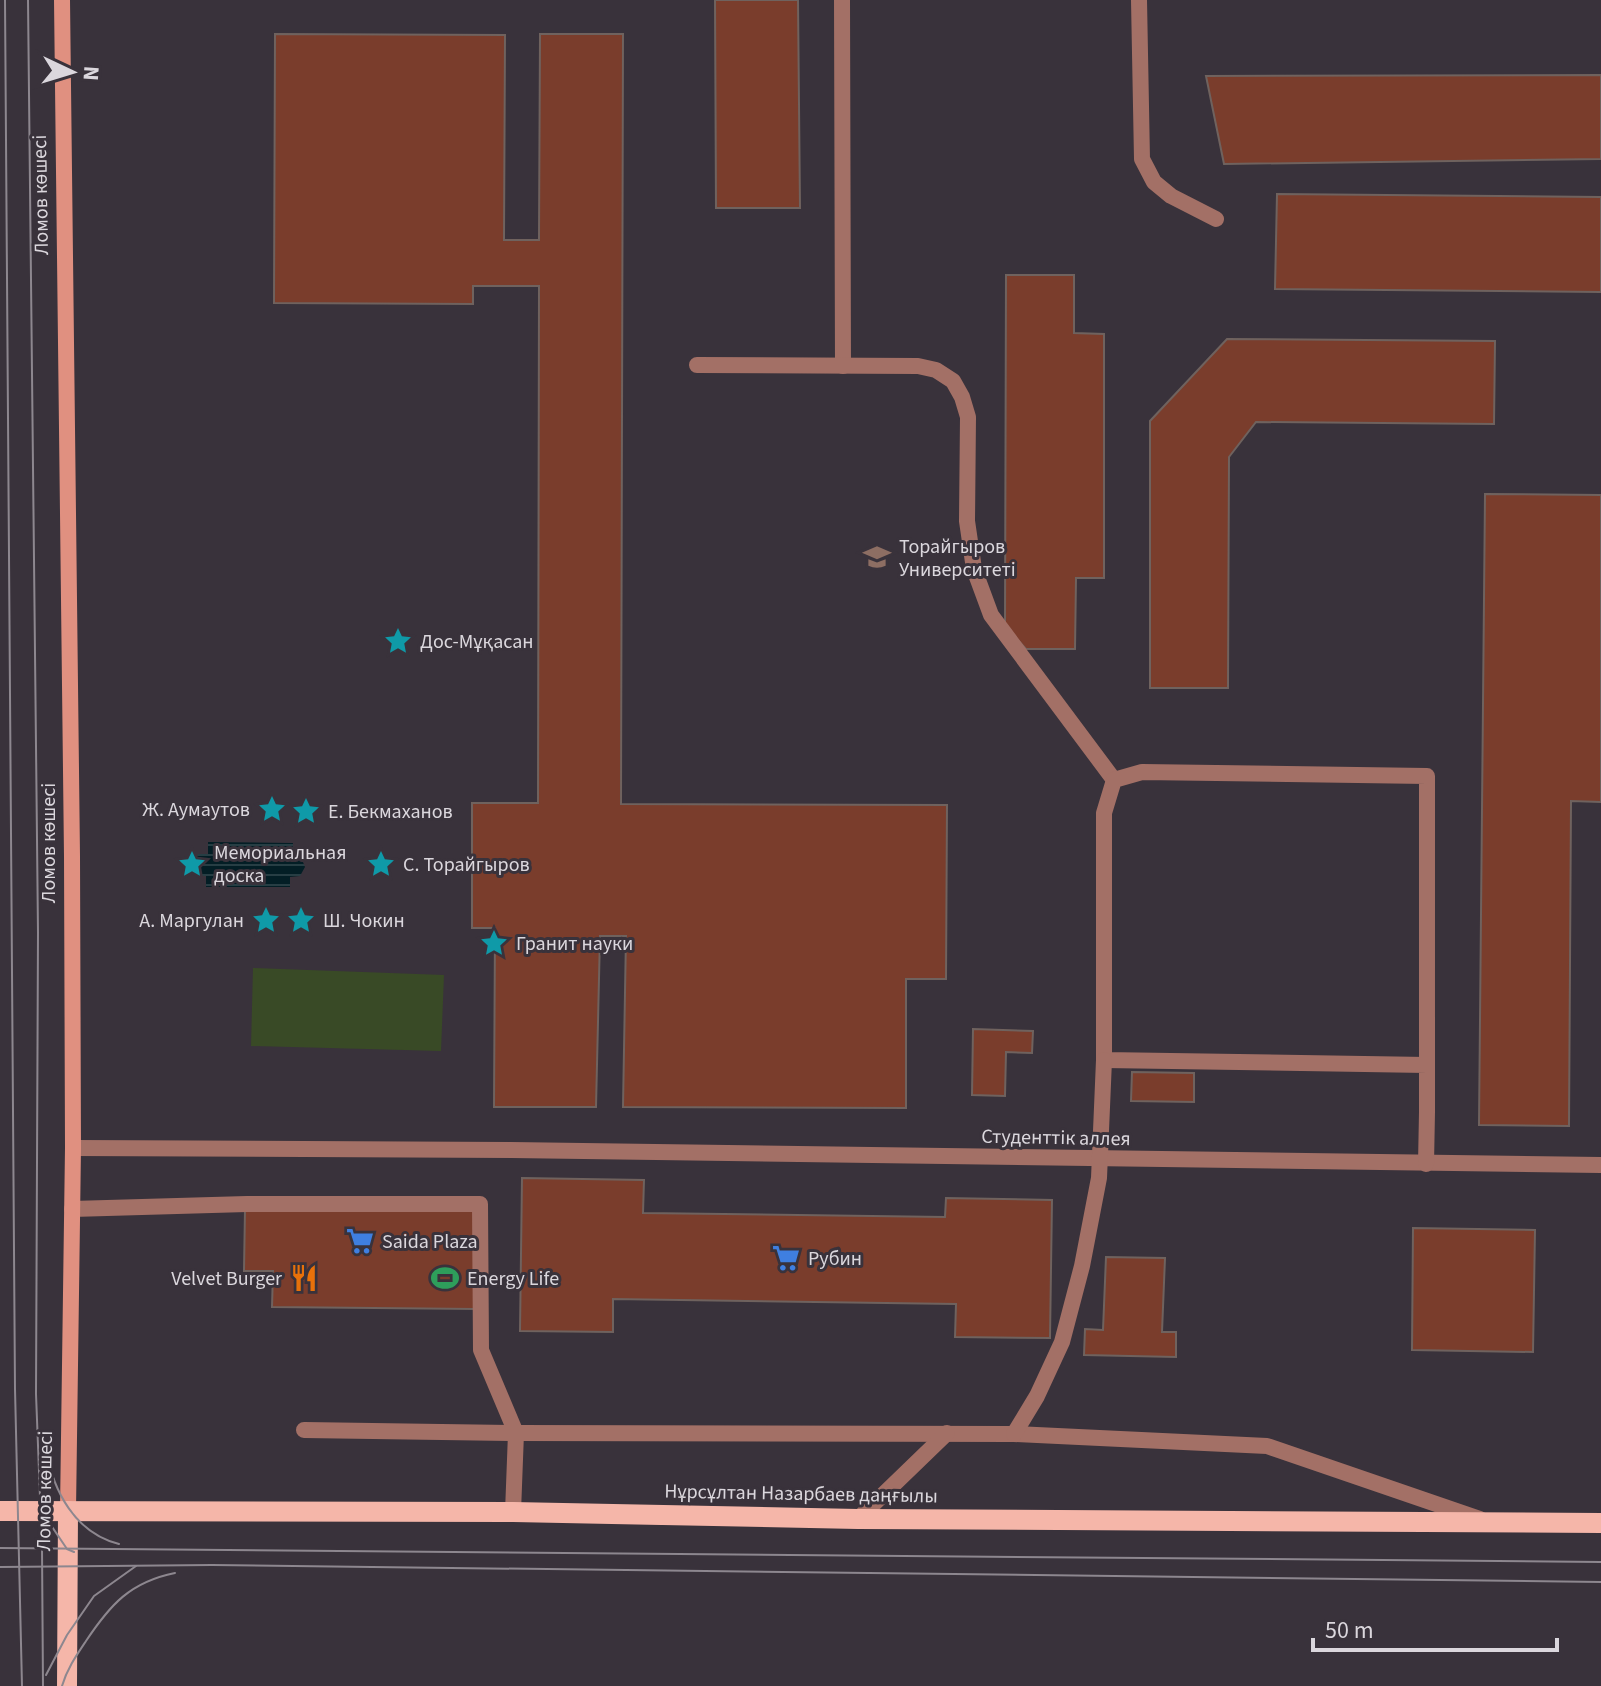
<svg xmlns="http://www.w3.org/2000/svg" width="1601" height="1686" font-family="'Source Sans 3',sans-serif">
  <defs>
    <pattern id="water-rules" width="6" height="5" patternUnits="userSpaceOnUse" patternTransform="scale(2)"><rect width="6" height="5" fill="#031e25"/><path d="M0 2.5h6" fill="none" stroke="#273e44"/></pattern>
  </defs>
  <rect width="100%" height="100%" fill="#39323b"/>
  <path fill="#394a26" d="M253,968L444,975L441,1051L251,1046Z"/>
  <path fill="url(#water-rules)" d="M208,842L293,843L292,856L301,857L305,867L300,876L290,877V887H206V876H197L194,864L198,854H208Z"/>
  <g fill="#7a3d2c" stroke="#6f625e" stroke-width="2">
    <path d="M715,0H798L800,208H716Z"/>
    <path d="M275,34L505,35L504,240H539L540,34H623L621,804L947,805L946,979H906V1108L623,1107L626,936H600L596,1107H494L495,928H472V803H538L539,286H473V304L274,303Z"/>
    <path d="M1601,75V159L1224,164L1206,76Z"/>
    <path d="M1277,194L1601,197V292L1275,289Z"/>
    <path d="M1006,275H1074V333L1104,334V578H1076L1075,649H1026L1005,626Z"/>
    <path d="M1227,339L1495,341L1494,424L1256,422L1229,457L1228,688H1150V421Z"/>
    <path d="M1485,494L1601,495V802L1571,801L1569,1126L1479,1125Z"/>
    <path d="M973,1029L1033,1031L1032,1053L1006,1052L1005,1096L972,1095Z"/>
    <path d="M1132,1072L1194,1073V1102L1131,1101Z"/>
    <path d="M522,1178L644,1180L643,1213L945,1217L946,1198L1052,1200L1050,1338L955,1337L956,1304L613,1299V1332L520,1331Z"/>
    <path d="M245,1209L476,1211L475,1309L272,1307L273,1271H244Z"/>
    <path d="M1413,1228L1535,1230L1533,1352L1412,1350Z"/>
    <path d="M1106,1257L1165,1258L1162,1332H1176V1357L1084,1355L1085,1329L1103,1330Z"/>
  </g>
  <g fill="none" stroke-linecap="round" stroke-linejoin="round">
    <g stroke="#a37066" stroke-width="16">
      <path d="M842,0L843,366"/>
      <path d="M1139,0L1142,159L1154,182L1171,196L1216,219"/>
      <path d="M697,365L918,366L936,370L953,381L962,397L968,417L967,521L974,569L991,615L1114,780"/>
      <path d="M73,1148L511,1150L1601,1165"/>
      <path d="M1426,1164L1427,1112V776L1142,772L1114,780L1104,813V1060L1427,1065"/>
      <path d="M72,1209L247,1204H480L481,1350L516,1433L513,1512"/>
      <path d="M304,1430L516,1433L1014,1434L1267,1446L1480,1519"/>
      <path d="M1014,1434L1037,1396L1062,1342L1082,1266L1099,1178L1104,1060"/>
      <path d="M858,1519L947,1433"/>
    </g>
    <path stroke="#e09080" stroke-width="16" d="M62,0L72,856L73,1148L68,1511"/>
    <g stroke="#f5b6a9" stroke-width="20">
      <path d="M0,1511L513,1512L858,1519L1601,1523"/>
      <path d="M67,1686L68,1511"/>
    </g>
    <g stroke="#8d878f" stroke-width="2">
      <path d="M5,0L15,1389L22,1686"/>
      <path d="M28,0L38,932L36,1394L42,1548L43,1686"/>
      <path d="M46,1449C53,1491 75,1533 119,1544"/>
      <path d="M40,1509L67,1549L74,1552"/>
      <path d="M0,1548L1601,1562"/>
      <path d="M0,1567L212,1565L1601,1582"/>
      <path d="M46,1675L67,1635L94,1596L136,1566"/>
      <path d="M62,1686C67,1669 76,1656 86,1641C110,1605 130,1582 175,1573"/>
    </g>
  </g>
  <defs>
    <g id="university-bare" transform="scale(2.16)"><path d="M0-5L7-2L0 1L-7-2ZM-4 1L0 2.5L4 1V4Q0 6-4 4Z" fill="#8d6e63" stroke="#39323b" stroke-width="2.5" paint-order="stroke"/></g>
    <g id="sight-bare" transform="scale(2.16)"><path d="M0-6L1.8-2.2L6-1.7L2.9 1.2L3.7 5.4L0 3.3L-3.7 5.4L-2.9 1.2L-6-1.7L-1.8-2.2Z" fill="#0f9aa8" stroke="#39323b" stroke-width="2.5" paint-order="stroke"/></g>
    <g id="supermarket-bare" transform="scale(2.16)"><path d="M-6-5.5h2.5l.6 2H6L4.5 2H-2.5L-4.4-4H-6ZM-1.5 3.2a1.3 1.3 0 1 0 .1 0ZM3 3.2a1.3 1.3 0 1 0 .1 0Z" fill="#3f7fe0" stroke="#39323b" stroke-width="2.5" paint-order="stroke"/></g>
    <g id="restaurant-bare" transform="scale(2.16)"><path d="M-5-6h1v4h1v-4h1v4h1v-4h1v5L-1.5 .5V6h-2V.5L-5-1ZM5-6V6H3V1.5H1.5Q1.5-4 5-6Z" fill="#e8710a" stroke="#39323b" stroke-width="2.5" paint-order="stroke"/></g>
    <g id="stadium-bare" transform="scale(2.16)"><path d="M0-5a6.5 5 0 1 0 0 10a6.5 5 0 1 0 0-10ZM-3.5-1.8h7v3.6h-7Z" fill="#2e9e5b" stroke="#39323b" stroke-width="2.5" paint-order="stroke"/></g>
  </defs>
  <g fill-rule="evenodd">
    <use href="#university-bare" x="877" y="557"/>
    <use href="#sight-bare" x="398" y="641"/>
    <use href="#sight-bare" x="272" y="809"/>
    <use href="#sight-bare" x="306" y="811"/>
    <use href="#sight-bare" x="192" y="864"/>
    <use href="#sight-bare" x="381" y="864"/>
    <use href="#sight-bare" x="266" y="920"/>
    <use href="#sight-bare" x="301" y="920"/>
    <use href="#sight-bare" x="494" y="943"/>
    <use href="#supermarket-bare" x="360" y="1241"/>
    <use href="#supermarket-bare" x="786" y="1258"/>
    <use href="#restaurant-bare" x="304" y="1278"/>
    <use href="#stadium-bare" x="445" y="1278"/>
  </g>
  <g text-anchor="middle" stroke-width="6" stroke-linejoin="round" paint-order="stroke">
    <g font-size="20" fill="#dbd7dd" stroke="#39323b">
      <text transform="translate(40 195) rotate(-91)" y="7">Ломов көшесі</text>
      <text transform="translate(48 843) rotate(-90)" y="7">Ломов көшесі</text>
      <text transform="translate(1056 1137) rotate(1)" y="7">Студенттік аллея</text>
      <text transform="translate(44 1491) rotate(-89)" y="7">Ломов көшесі</text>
      <text transform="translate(801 1493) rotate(1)" y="7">Нұрсұлтан Назарбаев даңғылы</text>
    </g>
    <g font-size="20" fill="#dbd7dd" stroke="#39323b" text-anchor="start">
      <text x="899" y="553">Торайгыров<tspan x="899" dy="23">Университеті</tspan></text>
      <text x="420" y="648">Дос-Мұқасан</text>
      <text x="250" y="816" text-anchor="end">Ж. Аумаутов</text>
      <text x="328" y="818">Е. Бекмаханов</text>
      <text x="214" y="859">Мемориальная<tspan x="214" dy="23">доска</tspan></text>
      <text x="403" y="871">С. Торайгыров</text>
      <text x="244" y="927" text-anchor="end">А. Маргулан</text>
      <text x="323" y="927">Ш. Чокин</text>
      <text x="516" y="950">Гранит науки</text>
      <text x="382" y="1248">Saida Plaza</text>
      <text x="808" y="1265">Рубин</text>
      <text x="282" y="1285" text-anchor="end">Velvet Burger</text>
      <text x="467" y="1285">Energy Life</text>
    </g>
  </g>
  <g transform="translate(72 72) rotate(94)" stroke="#39323b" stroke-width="6" paint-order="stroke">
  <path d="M0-6L14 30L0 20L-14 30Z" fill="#dbd7dd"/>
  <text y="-12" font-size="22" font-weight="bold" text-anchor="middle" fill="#dbd7dd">N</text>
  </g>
  <path d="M1313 1638v12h244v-12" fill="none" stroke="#dbd7dd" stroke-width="4"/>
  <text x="1325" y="1638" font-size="24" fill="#dbd7dd" stroke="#39323b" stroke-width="6" paint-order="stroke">50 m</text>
</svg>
